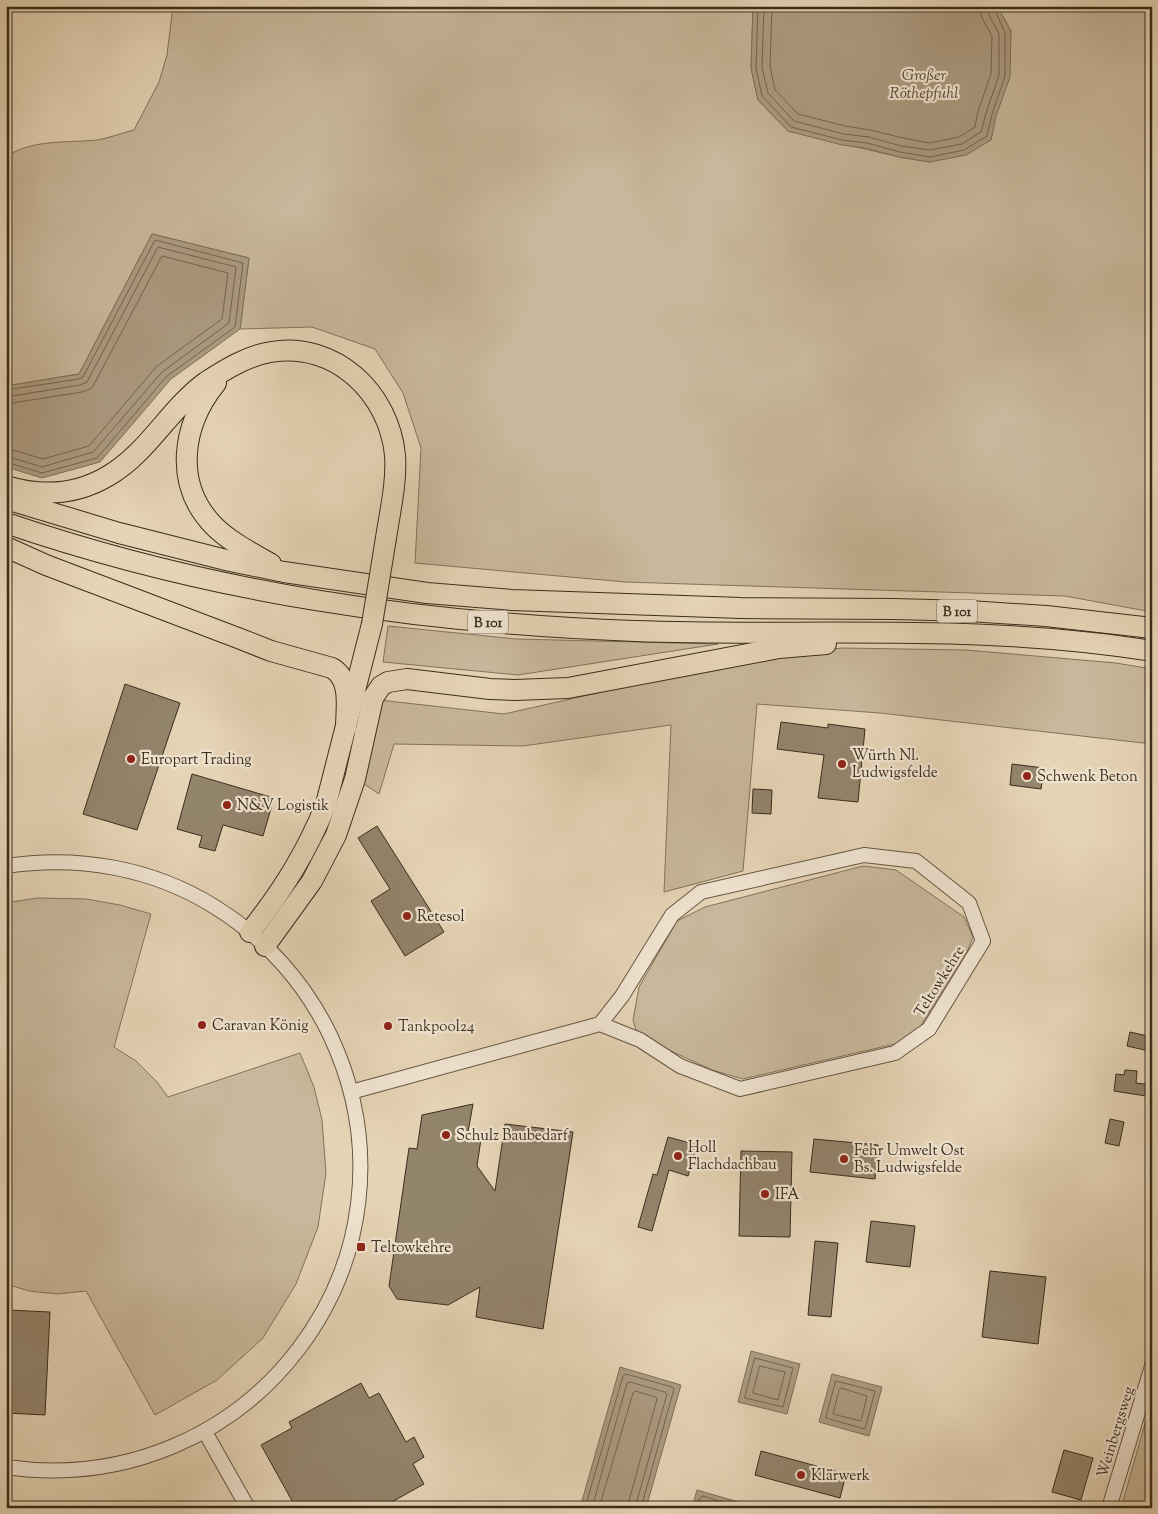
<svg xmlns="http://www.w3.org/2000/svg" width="1158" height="1514" font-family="'Sorts Mill Goudy',serif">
  <rect width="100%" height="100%" fill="#e6d4b6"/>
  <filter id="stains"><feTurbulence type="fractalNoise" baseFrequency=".004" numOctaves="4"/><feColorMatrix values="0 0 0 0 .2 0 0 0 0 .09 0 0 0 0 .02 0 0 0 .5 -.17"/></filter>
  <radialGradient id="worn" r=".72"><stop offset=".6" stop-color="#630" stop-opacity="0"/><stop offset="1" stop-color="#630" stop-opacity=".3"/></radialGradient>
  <g fill="#c9b89c" stroke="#82725c">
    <path d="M173,6H753L751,68L758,100L788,131L899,157L930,162L991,140L1011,31L997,6H1152V612L1065,596L625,582L415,563L421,448L403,393L375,349L312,327L240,329L249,258L152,234L79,374L6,386V157C30,139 68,143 97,140C109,138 122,133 134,130L159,82L167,55Z"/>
    <path d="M388,626L516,639L718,644L518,675L383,662Z"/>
    <path d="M843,648L966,650L1116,663L1152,669V744L880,713L757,704L743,871L664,892L671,725L523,746L394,744L379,794L364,784L379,700L504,714L731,663L787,653Z"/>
    <path d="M863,866L896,870L964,917L973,937L967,952L920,1027L899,1043L743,1079L712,1070L656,1044L636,1030L633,1020L639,987L677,921L705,907Z"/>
    <path d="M37,898L86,899L120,905L151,914L114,1047L136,1061L157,1082L168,1097L300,1053L314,1087L322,1120L326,1173L318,1227L296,1284L263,1338L217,1380L155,1415L86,1291L58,1294L29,1291L6,1284V903Z"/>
    <path d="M1152,1399V1508H1121Z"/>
  </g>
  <g fill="#ac9b81" stroke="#7e6f58">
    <path d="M753,6H997L1011,31L1010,77L996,116L991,140L966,155L930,162L899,157L866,148L842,145L788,131L758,100L751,68Z"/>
    <path d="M152,234L249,258L240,329L171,379L100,462L42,478L6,467V386L79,374Z"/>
    <path d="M751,1351L800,1364L787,1414L738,1402Z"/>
    <path d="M620,1367L681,1385L646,1508H580Z"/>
    <path d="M832,1374L882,1387L869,1436L819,1422Z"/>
    <path d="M697,1490L759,1508H692Z"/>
  </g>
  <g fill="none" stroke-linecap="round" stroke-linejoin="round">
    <g stroke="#73644e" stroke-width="1">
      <path d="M758,6L756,68L762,96L791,127L842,140L867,143L900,152L930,157L964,150L987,136L992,114L1005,76V33L993,6"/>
      <path d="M764,6L762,67L768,93L794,121L844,134L869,137L901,146L930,150L962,144L981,132L986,113L999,75V34L988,13L987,6"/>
      <path d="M772,6L770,66L775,90L798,114L845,126L870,130L903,138L930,143L959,137L975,127L978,111L991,74L992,36L981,16L980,6"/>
      <path d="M6,390L79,379L83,377L155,240L243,263L235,327L167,376L97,458L42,473L6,462"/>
      <path d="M6,397L80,385L87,382L158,247L236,267L229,323L162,372L93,452L42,467L6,456"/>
      <path d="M6,404L82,392L92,388L162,256L228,273L222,319L157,366L89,446L43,459L6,448"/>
      <path d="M755,1358L793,1368L783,1407L745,1398Z"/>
      <path d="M760,1366L785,1372L778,1400L753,1393Z"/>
      <path d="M836,1381L875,1391L865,1429L826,1418Z"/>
      <path d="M841,1388L867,1396L861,1421L833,1414L839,1390Z"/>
      <path d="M585,1508L623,1376L626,1374L672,1387L674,1389L641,1508"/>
      <path d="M592,1508L627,1383L630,1382L665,1392L667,1394L635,1508"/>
      <path d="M599,1508L633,1393L635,1391L656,1397L657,1399L627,1508"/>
      <path d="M697,1508L700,1498L703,1496L741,1508"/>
    </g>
  </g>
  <g fill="#93846c" stroke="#3a2d1b">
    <path d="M125,684L180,703L137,830L83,814Z"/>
    <path d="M781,722L828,728V724L865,729L858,802L818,798L824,755L777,749Z"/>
    <path d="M1012,764L1044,768L1041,789L1010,785Z"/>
    <path d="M192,774L274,798L263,836L223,825L215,851L199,847L202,836L177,829Z"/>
    <path d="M753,789L772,790L771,814L752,813Z"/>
    <path d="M377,826L444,932L405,956L371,901L390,889L358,838Z"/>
    <path d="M1130,1032L1152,1037L1149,1051L1127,1046Z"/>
    <path d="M1125,1070L1137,1071L1136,1083L1152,1085V1097L1114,1091L1116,1074L1124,1075Z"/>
    <path d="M473,1104L468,1132L481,1139L477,1166L495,1191L505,1124L573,1132L543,1329L476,1317L480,1287L448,1305L397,1299L389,1286L409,1148L417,1149L422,1115Z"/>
    <path d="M1110,1119L1124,1122L1119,1146L1105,1143Z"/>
    <path d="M668,1137L697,1145L688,1176L669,1170L652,1231L638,1227L653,1174L657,1175Z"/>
    <path d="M814,1139L878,1145L875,1179L810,1172Z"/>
    <path d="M741,1151L792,1152L790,1237L739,1236Z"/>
    <path d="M871,1221L915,1226L910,1267L866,1262Z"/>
    <path d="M815,1241L838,1243L831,1317L808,1315Z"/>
    <path d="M990,1271L1046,1277L1038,1344L982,1337Z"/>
    <path d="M8,1310L50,1312L45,1415L6,1413V1347Z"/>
    <path d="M361,1383L369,1398L379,1393L406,1442L414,1437L424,1457L413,1464L424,1484L381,1508H296L261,1445L292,1428L289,1422Z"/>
    <path d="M1064,1450L1093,1458L1081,1500L1052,1492Z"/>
    <path d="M761,1451L846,1474L840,1498L755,1475Z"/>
  </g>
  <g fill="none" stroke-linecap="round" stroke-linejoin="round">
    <g stroke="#655742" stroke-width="16">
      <g id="minor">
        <path d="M6,866C78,855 153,868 215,907C265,938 305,983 330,1035C436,1260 249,1502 6,1467"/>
        <path d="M351,1092L600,1024L640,1040L680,1066L740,1089L895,1053L929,1029L983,941L969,903L916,861L864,855L701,892L672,915L622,996L600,1024"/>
        <path d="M205,1432L248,1508"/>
        <path d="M1109,1508L1152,1366"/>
      </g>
    </g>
    <g stroke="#3a2d1b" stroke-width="22">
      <g id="highway">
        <path d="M216,383C182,425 173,484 214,526C230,542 252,553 271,564"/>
        <path d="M6,486C42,497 76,495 108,476C148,453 169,409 206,382C226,369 247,356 271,352C335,341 389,393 395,455C397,482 390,511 386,538"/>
        <path d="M6,499L119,533L230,561L284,572L427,593L512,600L741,608L894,609L969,611L1046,616L1152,628"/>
        <path d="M6,523C211,593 419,623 635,631C807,637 981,623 1152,651"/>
        <path d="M6,547L46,565L238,638L271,651L332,668C352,680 346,708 346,728"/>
        <path d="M250,932C282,891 307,852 326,804L372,624"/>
        <path d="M265,946L312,881L336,835L355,779L373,698L381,686L388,682L407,679L490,689L515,690L568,688L779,648L826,644"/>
      </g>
    </g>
    <use href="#minor" stroke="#efe3d0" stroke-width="14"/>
    <use href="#highway" stroke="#e6d4b6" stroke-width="20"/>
    <g stroke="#3a2d1b" stroke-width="22" stroke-linecap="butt">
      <path id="highway-bridge" d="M372,624L386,538"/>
    </g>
    <use href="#highway-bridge" stroke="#e6d4b6" stroke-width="20"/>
  </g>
  <g fill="#8f2418" stroke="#efe3d0" stroke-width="2">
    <circle cx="131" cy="759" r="5"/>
    <circle cx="842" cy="764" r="5"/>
    <circle cx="1027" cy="776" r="5"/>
    <circle cx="227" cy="805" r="5"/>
    <circle cx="407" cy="916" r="5"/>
    <circle cx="202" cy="1025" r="5"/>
    <circle cx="388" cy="1026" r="5"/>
    <circle cx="446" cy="1135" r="5"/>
    <circle cx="678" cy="1156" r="5"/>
    <circle cx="844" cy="1159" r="5"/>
    <circle cx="765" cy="1194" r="5"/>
    <rect x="356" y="1242" width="10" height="10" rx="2.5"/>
    <circle cx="801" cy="1475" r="5"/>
  </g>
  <g text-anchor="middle" stroke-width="4.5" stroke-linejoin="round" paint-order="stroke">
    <g fill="#efe3d0" stroke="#706451" stroke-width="1">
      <rect x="937" y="599.5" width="40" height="23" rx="4"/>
      <rect x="468" y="610.5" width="40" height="23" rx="4"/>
    </g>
    <g font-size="14" font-weight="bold" fill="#3a2d1b">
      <text x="957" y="616">B 101</text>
      <text x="488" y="627">B 101</text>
    </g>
    <g font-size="15" fill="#3a2d1b" stroke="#efe3d0" text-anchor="start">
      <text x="852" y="760">Würth Nl.<tspan x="852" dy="17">Ludwigsfelde</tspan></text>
      <text x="141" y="764">Europart Trading</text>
      <text x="1037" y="781">Schwenk Beton</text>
      <text x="237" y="810">N&amp;V Logistik</text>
      <text x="417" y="921">Retesol</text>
      <text x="212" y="1030">Caravan König</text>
      <text x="398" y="1031">Tankpool24</text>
      <text x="456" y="1140">Schulz Baubedarf</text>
      <text x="688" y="1152">Holl<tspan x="688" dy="17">Flachdachbau</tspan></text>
      <text x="854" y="1155">Fehr Umwelt Ost<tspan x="854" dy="17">Bs. Ludwigsfelde</tspan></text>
      <text x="775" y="1199">IFA</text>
      <text x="371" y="1252">Teltowkehre</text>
      <text x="811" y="1480">Klärwerk</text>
    </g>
    <g font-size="15" fill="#3a2d1b" stroke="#efe3d0">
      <text transform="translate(939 981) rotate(-58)" y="5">Teltowkehre</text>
      <text transform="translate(1115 1432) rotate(-73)" y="5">Weinbergsweg</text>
    </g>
    <g font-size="16" font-style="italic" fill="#564834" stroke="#efe3d0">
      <text x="924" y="80">Großer<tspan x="924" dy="18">Röthepfuhl</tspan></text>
    </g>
  </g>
  <rect width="1158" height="1514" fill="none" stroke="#e6d4b6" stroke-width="25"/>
  <rect x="8" y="8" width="1143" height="1499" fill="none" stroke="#3a2d1b" stroke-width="2.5"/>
  <rect x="12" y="12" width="1133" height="1489" fill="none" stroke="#3a2d1b"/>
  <rect width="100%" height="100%" filter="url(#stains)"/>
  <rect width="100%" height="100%" fill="url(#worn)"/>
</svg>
